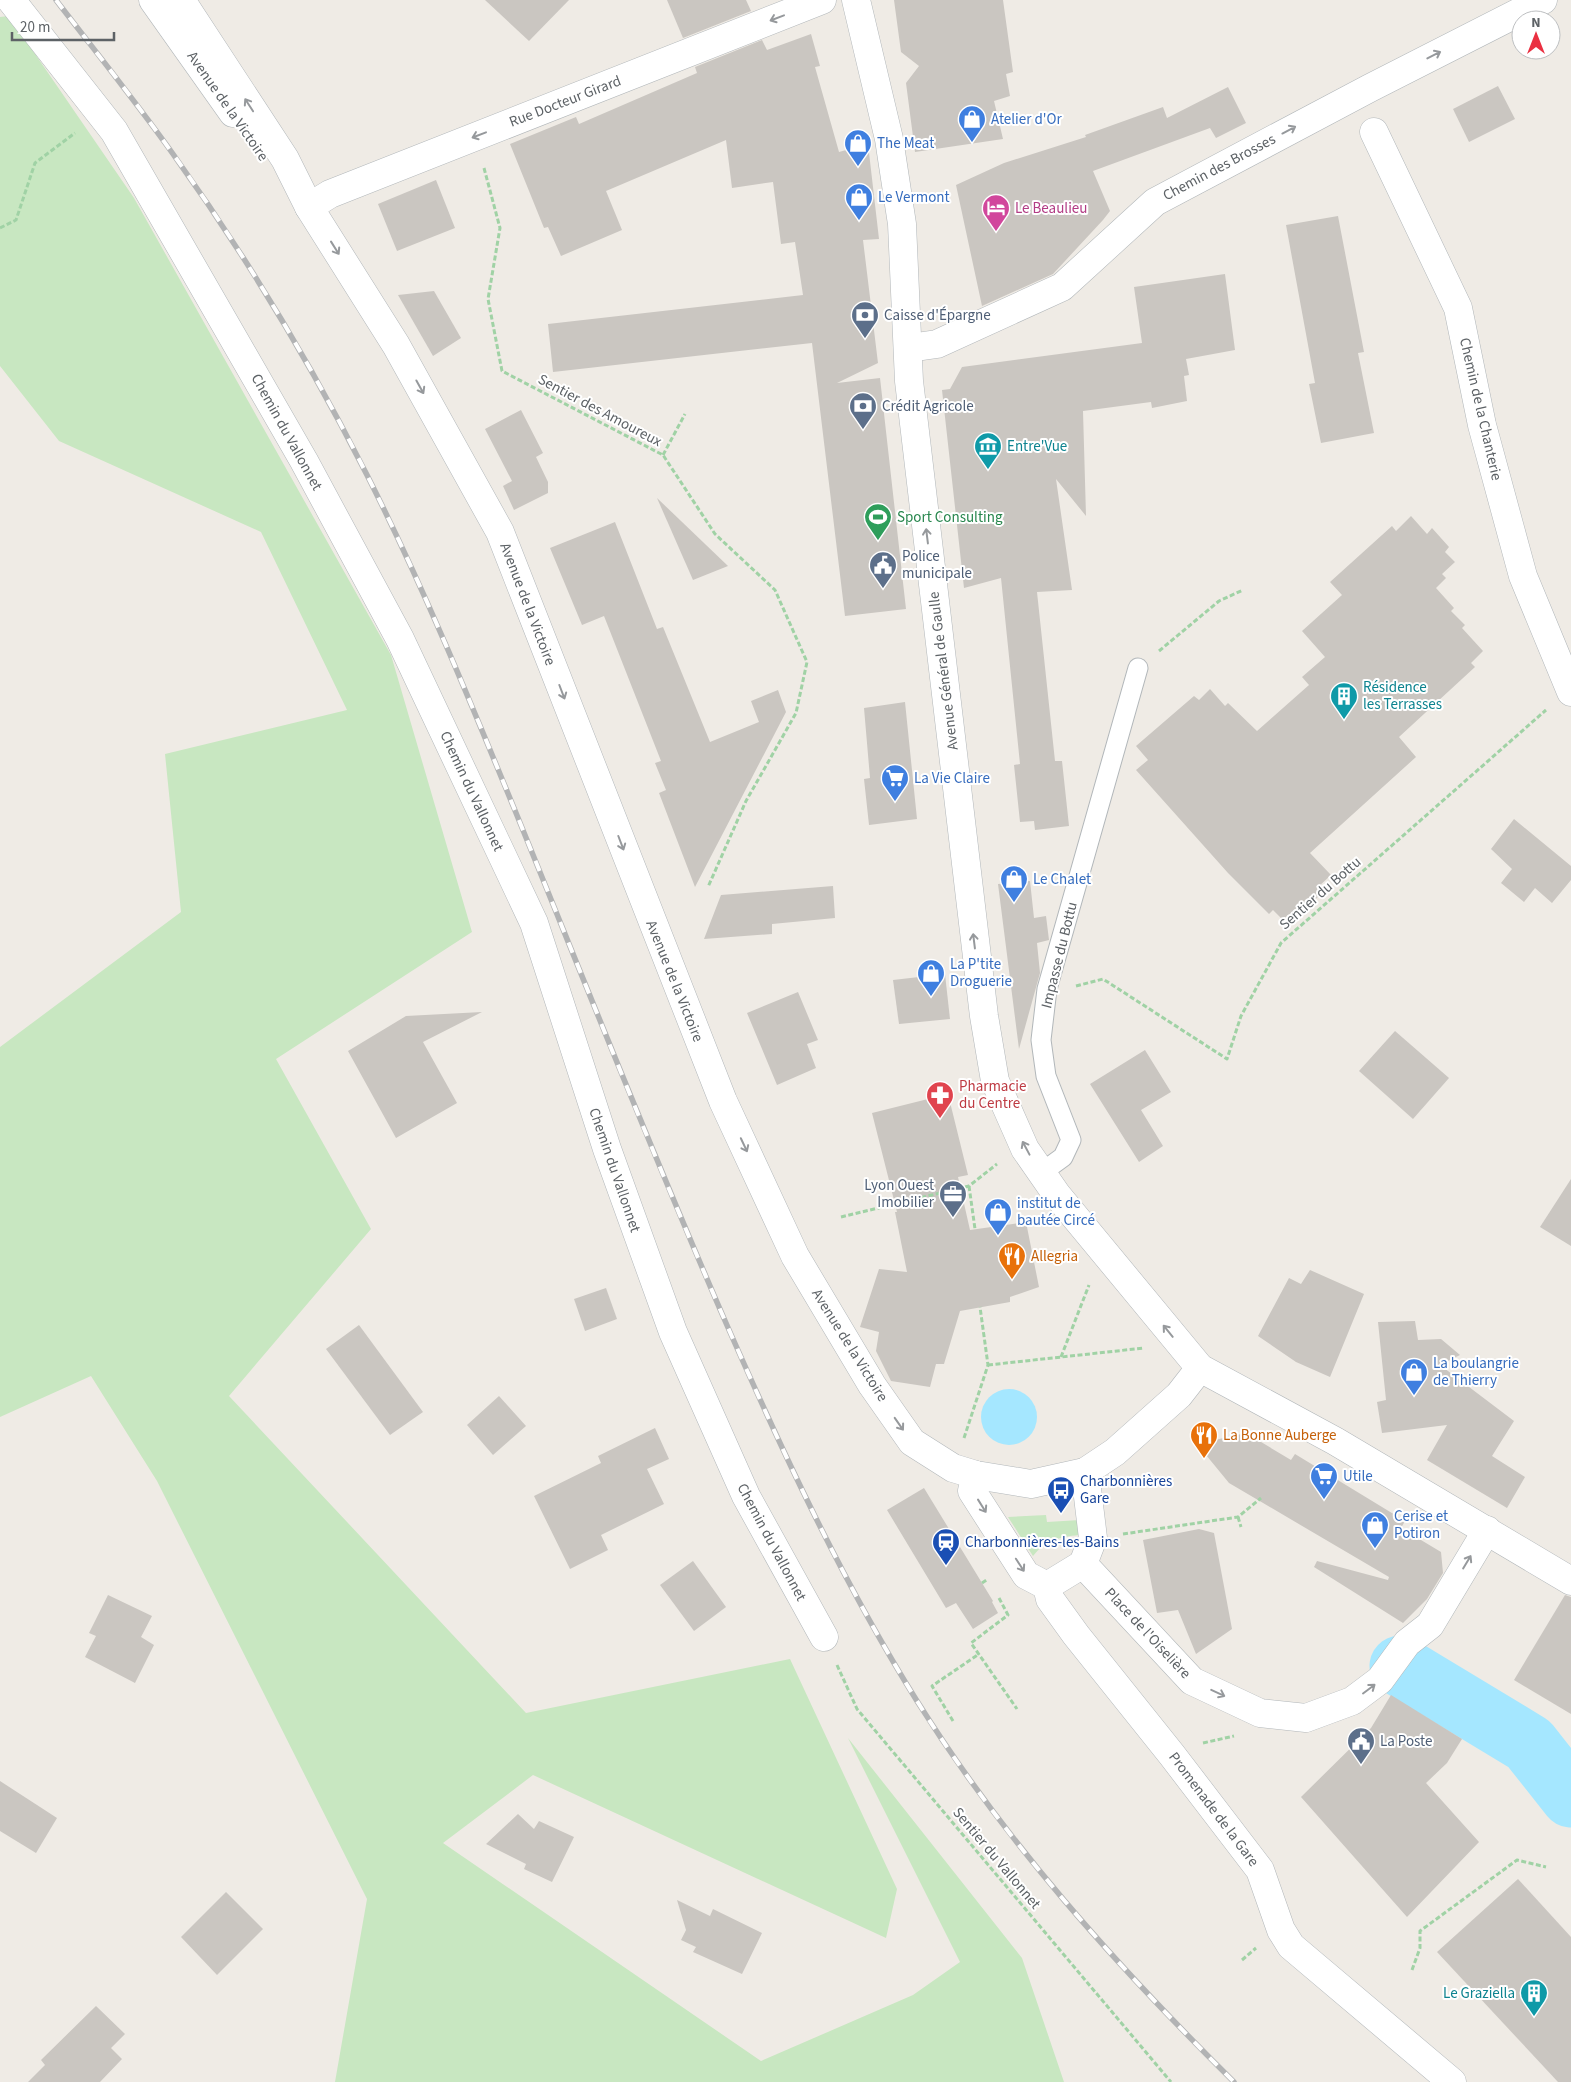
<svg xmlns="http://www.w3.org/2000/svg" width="1571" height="2082" font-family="'Source Sans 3',sans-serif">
  <rect width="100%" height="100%" fill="#efebe5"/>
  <g fill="#c8e7c1">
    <path d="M9,16L134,198L391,655L472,932L276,1059L371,1229L229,1396L526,1713L790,1659L897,1889L886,1938L533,1775L443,1843L761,2061L913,1995L960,1962L848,1738L1022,1958L1064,2082H335L367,1899L157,1481L91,1376L0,1417V1047L181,912L165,754L347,710L261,532L59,441L0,366V17Z"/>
    <path d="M1046,1515L1047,1522L1080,1520L1079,1535C1060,1537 1046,1540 1033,1556L1008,1517Z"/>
  </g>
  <circle fill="#a5e7ff" cx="1009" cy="1417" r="28"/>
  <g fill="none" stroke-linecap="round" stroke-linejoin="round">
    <path stroke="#a5e7ff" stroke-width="61" d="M1400,1666L1529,1744L1571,1797"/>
  </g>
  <g fill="#cac6c1">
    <path d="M485,0H569L529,41Z"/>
    <path d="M667,0H746L751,11L683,38Z"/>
    <path d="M894,0H1003L1013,72L1006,74L1010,96L994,101L1003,139L915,152L906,83L919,66L901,52Z"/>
    <path d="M811,34L820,66L815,67L839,152L868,144L879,239L863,240L878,363L837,383L880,378L906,609L845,616L812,343L553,372L548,324L803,295L795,242L781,244L773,182L732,188L726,140L606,191L622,230L561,256L548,227L544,228L510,144L576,117L579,124L697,73L695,67L762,40L767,50Z"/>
    <path d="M1498,86L1515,119L1469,142L1453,109Z"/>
    <path d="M1228,87L1246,123L1216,138L1210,128L1093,171L1110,211L1103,220L1053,274L982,306L956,185L1004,163L1086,137L1085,135L1163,107L1167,118Z"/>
    <path d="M436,180L455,228L397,251L378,204Z"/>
    <path d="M1338,216L1364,352L1358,353L1374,433L1321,443L1309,384L1315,383L1286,225Z"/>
    <path d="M1225,274L1235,350L1186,359L1189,375L1184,376L1187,401L1152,408L1151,402L1083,411L1086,516L1056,479L1072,590L1037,592L1055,761H1062L1069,826L1035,830L1034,821L1020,822L1014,765L1020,764L1001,578L964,588L942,390L950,389L962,367L1142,343L1134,287Z"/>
    <path d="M434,291L461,338L433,356L398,295Z"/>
    <path d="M521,410L543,453L536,457L548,482V493L514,510L503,486L512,481L485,429Z"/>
    <path d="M657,498L728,566L693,580Z"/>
    <path d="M1411,516L1427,534L1432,528L1449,547L1445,552L1455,562L1442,574L1446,578L1436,588L1454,608L1451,611L1465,625L1462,628L1483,651L1471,663L1475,667L1399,737L1416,757L1310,853L1331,875L1317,888L1322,893L1302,912L1297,908L1283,920L1273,910L1269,914L1228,873L1136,770L1148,760L1136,746L1194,696L1199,700L1210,689L1225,706L1228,703L1257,731L1309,685L1302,677L1325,657L1302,631L1342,595L1330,582L1392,526L1396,531Z"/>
    <path d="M615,522L657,629L663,627L710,742L759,722L751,701L778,690L786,712L695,887L659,793L666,790L655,763L661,761L604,616L582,625L550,548Z"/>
    <path d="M905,702L917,819L869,825L864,779L870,778L864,708Z"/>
    <path d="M1514,819L1571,866V880L1552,903L1535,888L1524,902L1501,883L1512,869L1491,849Z"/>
    <path d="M1030,881L1034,918L1046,916L1049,940L1037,943L1040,973L1019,1049L998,884Z"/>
    <path d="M833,886L835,918L772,924V934L704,939L721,895Z"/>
    <path d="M945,974L950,1019L899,1024L893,980Z"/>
    <path d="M798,992L818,1040L807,1044L816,1068L777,1085L747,1013Z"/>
    <path d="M482,1012L423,1042L457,1103L396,1138L348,1051L406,1016Z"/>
    <path d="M1395,1031L1449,1078L1413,1119L1359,1071Z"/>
    <path d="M1145,1050L1171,1092L1141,1110L1163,1146L1139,1162L1090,1084Z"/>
    <path d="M948,1094L968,1175L958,1177L970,1230L1026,1222L1039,1287L1010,1297V1302L960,1311L944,1364H936L930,1387L891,1381L876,1351L879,1332L860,1327L879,1269L907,1272L895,1212H897L872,1113Z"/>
    <path d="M1571,1179V1246L1540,1227Z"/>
    <path d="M1310,1270L1364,1294L1330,1377L1296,1362L1258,1336L1289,1278L1301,1284Z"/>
    <path d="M606,1288L617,1319L585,1331L574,1299Z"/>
    <path d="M1415,1321L1418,1340L1441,1339L1460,1355L1440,1365L1514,1421L1492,1456L1525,1477L1507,1508L1427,1460L1447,1425L1382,1433L1377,1402L1386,1400L1378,1322Z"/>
    <path d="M359,1325L423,1412L390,1435L326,1349Z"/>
    <path d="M499,1396L526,1426L493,1455L467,1425Z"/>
    <path d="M655,1428L669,1459L647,1469L664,1504L601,1535L608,1550L570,1569L534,1496L601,1463L598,1456Z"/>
    <path d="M1246,1433L1291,1460L1295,1454L1405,1521L1401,1528L1441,1552L1443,1573L1427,1599L1403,1623L1314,1567L1317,1561L1388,1580L1389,1577L1229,1483L1197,1444Z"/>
    <path d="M924,1488L993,1601L992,1602L998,1613L973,1629L956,1603L946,1608L887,1510Z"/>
    <path d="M1199,1529L1214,1533L1232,1629L1196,1654L1178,1610L1157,1613L1143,1540Z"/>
    <path d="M693,1561L726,1607L694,1631L660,1585Z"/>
    <path d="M108,1595L152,1616L141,1637L154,1645L135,1683L85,1657L96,1636L89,1633Z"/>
    <path d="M1565,1595L1571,1597V1714L1514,1680Z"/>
    <path d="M1391,1695L1462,1739L1447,1763L1426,1783L1479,1842L1407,1917L1301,1797L1371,1728Z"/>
    <path d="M0,1781L57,1818L36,1853L0,1831Z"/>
    <path d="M518,1814L534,1829L539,1821L574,1837L552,1882L524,1869L526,1864L486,1844Z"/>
    <path d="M1518,1879L1571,1937V2082H1558L1437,1952Z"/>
    <path d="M226,1892L263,1929L217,1975L181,1937Z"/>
    <path d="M677,1900L710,1916L713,1909L762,1933L742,1974L693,1952L696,1947L681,1940L686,1930Z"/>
    <path d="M96,2006L125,2034L111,2048L122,2059L100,2082H28L45,2065L41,2060Z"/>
  </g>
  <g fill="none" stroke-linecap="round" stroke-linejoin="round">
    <g stroke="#b2b7ba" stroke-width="21">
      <path id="service" d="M1041,1173L1063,1157L1071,1140L1046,1076L1041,1040L1047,989L1138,668"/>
    </g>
    <g stroke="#b2b7ba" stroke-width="29">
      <g id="minor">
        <path d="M11,0L114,131L304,461L400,639L534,923L607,1149L673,1332L746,1496L824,1637"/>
        <path d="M1374,132L1458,308L1482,425L1523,576L1571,692"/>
        <path d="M309,207L330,194L822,0"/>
        <path d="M909,348L937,344L1062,287L1155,202L1370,88L1543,0"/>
        <path d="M976,1475L972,1491L1026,1575L1047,1586"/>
        <path d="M1083,1564L1192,1681L1260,1713L1306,1718L1352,1701L1380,1680L1407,1643L1430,1625L1487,1530"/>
        <path d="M1047,1586L1050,1599L1076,1635L1172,1755L1260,1870L1281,1930L1291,1946L1452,2082"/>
        <path d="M1047,1586L1083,1564L1093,1538L1085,1472"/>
      </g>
    </g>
    <g stroke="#b2b7ba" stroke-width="29">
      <g id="tertiary">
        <path d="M153,0L233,113"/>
        <path d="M181,0L285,159L309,207L396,345L500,532L723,1101L795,1256L872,1385L912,1442L953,1468L976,1475L1031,1484L1085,1472L1115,1452L1179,1395L1200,1368"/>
        <path d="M856,0L889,139L902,224L909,381L984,1016L995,1081L1025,1149L1057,1195L1200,1368L1335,1441L1571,1581"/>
      </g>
    </g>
    <g stroke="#a0d2a5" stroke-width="3" stroke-dasharray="5 2.5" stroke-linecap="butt">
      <path d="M484,168L500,228L488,299L502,371L663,455L715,534L775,590L807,662L796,713L746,801L708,887"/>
      <path d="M0,228L16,220L35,163L75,133"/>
      <path d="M663,455L685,414"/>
      <path d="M1159,651L1219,601L1243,590"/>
      <path d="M1076,986L1103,979L1227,1059L1241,1016L1281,943L1546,710"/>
      <path d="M969,1186L975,1229"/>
      <path d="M841,1217L969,1186L997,1164"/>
      <path d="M1061,1357L1089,1285"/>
      <path d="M988,1365L1144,1348"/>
      <path d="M964,1438L988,1365L980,1307"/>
      <path d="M1238,1517L1241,1527"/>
      <path d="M1123,1534L1238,1517L1261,1498"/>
      <path d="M982,1583L988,1579"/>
      <path d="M999,1598L1008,1615L971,1643L1017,1709"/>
      <path d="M837,1665L857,1709L1171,2082"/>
      <path d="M953,1721L932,1686L979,1654"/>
      <path d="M1203,1743L1234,1736"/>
      <path d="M1242,1960L1256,1948"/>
      <path d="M1412,1970L1420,1948V1931L1517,1860L1546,1867"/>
    </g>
    <use href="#service" stroke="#fff" stroke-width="19"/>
    <use href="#minor" stroke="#fff" stroke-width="28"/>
    <use href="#tertiary" stroke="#fff" stroke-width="28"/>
    <g stroke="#b2b3b4" stroke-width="5.5">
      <path id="rail" d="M56,0C95,51 136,102 173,154C246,256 311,364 367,475C422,584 468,696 514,808C584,980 652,1153 726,1323C783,1453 842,1581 917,1701C1006,1843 1116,1965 1234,2082"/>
    </g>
    <use href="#rail" stroke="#fff" stroke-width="4" stroke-dasharray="11" stroke-linecap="butt"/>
  </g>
  <defs><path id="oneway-shaft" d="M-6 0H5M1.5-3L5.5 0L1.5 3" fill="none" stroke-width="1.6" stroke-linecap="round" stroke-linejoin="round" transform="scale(1.25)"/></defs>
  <g stroke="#96999c">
    <use href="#oneway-shaft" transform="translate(777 18) rotate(159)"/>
    <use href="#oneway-shaft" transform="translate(1434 55) rotate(-27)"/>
    <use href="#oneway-shaft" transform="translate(249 105) rotate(-123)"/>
    <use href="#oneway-shaft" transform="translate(1289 130) rotate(-28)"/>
    <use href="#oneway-shaft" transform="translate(479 135) rotate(159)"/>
    <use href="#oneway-shaft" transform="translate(335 248) rotate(58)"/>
    <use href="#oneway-shaft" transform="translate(420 387) rotate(61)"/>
    <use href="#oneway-shaft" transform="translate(927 536) rotate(-97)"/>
    <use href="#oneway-shaft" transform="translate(562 692) rotate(69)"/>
    <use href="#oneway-shaft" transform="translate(621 843) rotate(69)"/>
    <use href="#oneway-shaft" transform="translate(974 941) rotate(-97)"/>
    <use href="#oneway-shaft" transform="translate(744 1145) rotate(65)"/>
    <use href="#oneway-shaft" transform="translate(1026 1148) rotate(-118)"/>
    <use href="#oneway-shaft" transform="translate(1168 1331) rotate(-129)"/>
    <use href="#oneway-shaft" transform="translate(899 1424) rotate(55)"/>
    <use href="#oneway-shaft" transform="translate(982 1506) rotate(58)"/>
    <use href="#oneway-shaft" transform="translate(1467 1562) rotate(-59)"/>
    <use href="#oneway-shaft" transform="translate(1020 1565) rotate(57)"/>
    <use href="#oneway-shaft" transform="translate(1369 1689) rotate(-37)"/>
    <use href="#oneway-shaft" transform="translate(1218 1693) rotate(25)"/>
  </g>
  <defs>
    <g id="shop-pin" transform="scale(1.4375)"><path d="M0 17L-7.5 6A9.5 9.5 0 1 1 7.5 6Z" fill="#3f7fe0" stroke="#fff"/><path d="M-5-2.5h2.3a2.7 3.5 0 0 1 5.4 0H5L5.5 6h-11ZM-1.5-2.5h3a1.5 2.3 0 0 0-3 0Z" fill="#fff"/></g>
    <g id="hotel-pin" transform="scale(1.4375)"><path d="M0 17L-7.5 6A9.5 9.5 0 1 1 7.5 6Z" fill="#d1479c" stroke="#fff"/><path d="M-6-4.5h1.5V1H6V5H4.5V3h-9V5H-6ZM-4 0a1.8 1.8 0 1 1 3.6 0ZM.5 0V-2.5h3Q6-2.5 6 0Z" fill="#fff"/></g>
    <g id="bank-pin" transform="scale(1.4375)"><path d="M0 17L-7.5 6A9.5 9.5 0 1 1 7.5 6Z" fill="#5c6f8a" stroke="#fff"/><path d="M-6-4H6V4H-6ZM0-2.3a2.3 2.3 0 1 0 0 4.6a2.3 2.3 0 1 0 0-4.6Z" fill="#fff"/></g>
    <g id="museum-pin" transform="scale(1.4375)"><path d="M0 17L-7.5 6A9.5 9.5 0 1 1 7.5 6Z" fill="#0f9aa8" stroke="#fff"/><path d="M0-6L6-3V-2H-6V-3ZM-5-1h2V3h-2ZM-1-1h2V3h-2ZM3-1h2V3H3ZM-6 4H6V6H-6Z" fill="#fff"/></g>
    <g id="stadium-pin" transform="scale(1.4375)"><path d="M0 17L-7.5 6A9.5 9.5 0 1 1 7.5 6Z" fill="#2e9e5b" stroke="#fff"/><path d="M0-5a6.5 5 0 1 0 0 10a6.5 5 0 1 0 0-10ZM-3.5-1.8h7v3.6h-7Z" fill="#fff"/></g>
    <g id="civic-pin" transform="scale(1.4375)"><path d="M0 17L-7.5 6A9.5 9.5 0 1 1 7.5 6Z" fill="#5c6f8a" stroke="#fff"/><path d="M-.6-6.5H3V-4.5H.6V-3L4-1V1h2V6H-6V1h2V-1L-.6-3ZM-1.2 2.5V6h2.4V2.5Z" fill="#fff"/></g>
    <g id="building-pin" transform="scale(1.4375)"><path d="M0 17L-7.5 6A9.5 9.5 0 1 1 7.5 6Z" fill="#0f9aa8" stroke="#fff"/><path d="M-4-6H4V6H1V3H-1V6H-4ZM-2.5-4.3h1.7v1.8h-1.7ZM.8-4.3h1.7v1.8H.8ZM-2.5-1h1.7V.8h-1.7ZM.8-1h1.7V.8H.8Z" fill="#fff"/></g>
    <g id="supermarket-pin" transform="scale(1.4375)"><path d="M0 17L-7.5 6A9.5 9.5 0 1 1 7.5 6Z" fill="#3f7fe0" stroke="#fff"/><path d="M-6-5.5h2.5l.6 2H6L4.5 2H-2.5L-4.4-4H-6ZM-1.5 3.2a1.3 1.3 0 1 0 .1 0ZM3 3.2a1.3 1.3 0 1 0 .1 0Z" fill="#fff"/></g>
    <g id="pharmacy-pin" transform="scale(1.4375)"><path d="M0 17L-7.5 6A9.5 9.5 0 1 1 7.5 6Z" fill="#e0444e" stroke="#fff"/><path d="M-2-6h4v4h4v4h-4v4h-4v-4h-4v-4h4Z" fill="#fff"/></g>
    <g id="office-pin" transform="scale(1.4375)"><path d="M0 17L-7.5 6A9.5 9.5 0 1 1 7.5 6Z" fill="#5c6f8a" stroke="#fff"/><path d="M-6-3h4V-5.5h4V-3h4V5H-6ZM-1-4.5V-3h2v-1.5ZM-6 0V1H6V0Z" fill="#fff"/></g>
    <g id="restaurant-pin" transform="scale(1.4375)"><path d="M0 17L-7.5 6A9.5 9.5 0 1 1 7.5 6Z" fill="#e8710a" stroke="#fff"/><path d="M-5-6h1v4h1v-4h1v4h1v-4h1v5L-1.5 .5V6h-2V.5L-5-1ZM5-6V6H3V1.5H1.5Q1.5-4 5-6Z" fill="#fff"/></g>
    <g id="bus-pin" transform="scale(1.4375)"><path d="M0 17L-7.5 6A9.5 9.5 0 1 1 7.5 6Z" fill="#1a4fb4" stroke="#fff"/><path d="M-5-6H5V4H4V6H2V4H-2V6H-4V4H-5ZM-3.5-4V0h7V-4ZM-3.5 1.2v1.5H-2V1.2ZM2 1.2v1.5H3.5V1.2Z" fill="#fff"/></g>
    <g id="station-pin" transform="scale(1.4375)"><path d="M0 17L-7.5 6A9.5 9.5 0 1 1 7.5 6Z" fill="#1a4fb4" stroke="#fff"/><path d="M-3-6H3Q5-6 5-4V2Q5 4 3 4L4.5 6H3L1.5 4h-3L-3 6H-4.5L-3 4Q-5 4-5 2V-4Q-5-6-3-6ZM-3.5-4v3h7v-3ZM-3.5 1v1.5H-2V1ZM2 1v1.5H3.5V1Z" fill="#fff"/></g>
  </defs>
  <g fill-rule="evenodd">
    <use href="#shop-pin" x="972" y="119"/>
    <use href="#shop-pin" x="858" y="143"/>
    <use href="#shop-pin" x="859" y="197"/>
    <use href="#hotel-pin" x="996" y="208"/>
    <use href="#bank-pin" x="865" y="315"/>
    <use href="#bank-pin" x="863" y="406"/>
    <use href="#museum-pin" x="988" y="446"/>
    <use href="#stadium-pin" x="878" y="517"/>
    <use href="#civic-pin" x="883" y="565"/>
    <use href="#building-pin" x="1344" y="696"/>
    <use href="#supermarket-pin" x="895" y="778"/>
    <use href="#shop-pin" x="1014" y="879"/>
    <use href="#shop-pin" x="931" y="973"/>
    <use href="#pharmacy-pin" x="940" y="1095"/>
    <use href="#office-pin" x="953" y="1194"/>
    <use href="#shop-pin" x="998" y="1212"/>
    <use href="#restaurant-pin" x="1012" y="1256"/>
    <use href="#shop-pin" x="1414" y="1372"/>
    <use href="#restaurant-pin" x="1204" y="1435"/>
    <use href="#supermarket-pin" x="1324" y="1476"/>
    <use href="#bus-pin" x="1061" y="1490"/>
    <use href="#shop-pin" x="1375" y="1525"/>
    <use href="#station-pin" x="946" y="1542"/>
    <use href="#civic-pin" x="1361" y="1741"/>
    <use href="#building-pin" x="1534" y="1993"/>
  </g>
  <g text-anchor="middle" stroke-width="4" stroke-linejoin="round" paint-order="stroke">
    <g font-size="15" fill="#5d6266" stroke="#fff">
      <text transform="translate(565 101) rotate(-21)" y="5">Rue Docteur Girard</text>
      <text transform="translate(228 106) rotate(55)" y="5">Avenue de la Victoire</text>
      <text transform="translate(1219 167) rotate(-28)" y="5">Chemin des Brosses</text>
      <text transform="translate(1481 409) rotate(77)" y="5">Chemin de la Chanterie</text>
      <text transform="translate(600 410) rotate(28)" y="5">Sentier des Amoureux</text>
      <text transform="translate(287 432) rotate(61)" y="5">Chemin du Vallonnet</text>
      <text transform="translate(528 604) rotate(69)" y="5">Avenue de la Victoire</text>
      <text transform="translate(943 671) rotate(-97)" y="5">Avenue Général de Gaulle</text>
      <text transform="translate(472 791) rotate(65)" y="5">Chemin du Vallonnet</text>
      <text transform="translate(1320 893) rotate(-41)" y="5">Sentier du Bottu</text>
      <text transform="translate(1059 955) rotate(-76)" y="5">Impasse du Bottu</text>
      <text transform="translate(675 981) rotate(68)" y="5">Avenue de la Victoire</text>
      <text transform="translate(615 1170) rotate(71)" y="5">Chemin du Vallonnet</text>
      <text transform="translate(850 1345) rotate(58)" y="5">Avenue de la Victoire</text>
      <text transform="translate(772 1542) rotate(62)" y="5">Chemin du Vallonnet</text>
      <text transform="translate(1148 1633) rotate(47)" y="5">Place de l'Oiselière</text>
      <text transform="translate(1214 1809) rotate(53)" y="5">Promenade de la Gare</text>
      <text transform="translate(997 1858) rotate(50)" y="5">Sentier du Vallonnet</text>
    </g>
    <g font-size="15" fill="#366cbe" stroke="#fff" text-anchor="start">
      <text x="991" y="124">Atelier d'Or</text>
      <text x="877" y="148">The Meat</text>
      <text x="878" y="202">Le Vermont</text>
      <text x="914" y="783">La Vie Claire</text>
      <text x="1033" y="884">Le Chalet</text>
      <text x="950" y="969">La P'tite<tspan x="950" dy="17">Droguerie</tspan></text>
      <text x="1017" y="1208">institut de<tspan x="1017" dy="17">bautée Circé</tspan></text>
      <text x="1433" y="1368">La boulangrie<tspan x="1433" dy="17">de Thierry</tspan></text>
      <text x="1343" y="1481">Utile</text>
      <text x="1394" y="1521">Cerise et<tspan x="1394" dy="17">Potiron</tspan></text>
    </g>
    <g font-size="15" fill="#b23c85" stroke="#fff" text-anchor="start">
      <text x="1015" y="213">Le Beaulieu</text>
    </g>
    <g font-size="15" fill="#4e5e75" stroke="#fff" text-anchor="start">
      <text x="884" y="320">Caisse d'Épargne</text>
      <text x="882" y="411">Crédit Agricole</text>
      <text x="902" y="561">Police<tspan x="902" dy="17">municipale</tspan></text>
      <text x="934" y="1190" text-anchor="end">Lyon Ouest<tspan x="934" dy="17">Imobilier</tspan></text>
      <text x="1380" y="1746">La Poste</text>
    </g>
    <g font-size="15" fill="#0d838f" stroke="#fff" text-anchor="start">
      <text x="1007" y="451">Entre'Vue</text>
      <text x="1363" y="692">Résidence<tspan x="1363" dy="17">les Terrasses</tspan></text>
      <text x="1515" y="1998" text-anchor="end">Le Graziella</text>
    </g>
    <g font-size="15" fill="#27864d" stroke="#fff" text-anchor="start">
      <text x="897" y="522">Sport Consulting</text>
    </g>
    <g font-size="15" fill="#be3a42" stroke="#fff" text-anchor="start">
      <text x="959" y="1091">Pharmacie<tspan x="959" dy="17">du Centre</tspan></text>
    </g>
    <g font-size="15" fill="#c56008" stroke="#fff" text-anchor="start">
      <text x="1031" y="1261">Allegria</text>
      <text x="1223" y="1440">La Bonne Auberge</text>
    </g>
    <g font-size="15" fill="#164399" stroke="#fff" text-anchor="start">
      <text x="1080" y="1486">Charbonnières<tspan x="1080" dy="17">Gare</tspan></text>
      <text x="965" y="1547">Charbonnières-les-Bains</text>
    </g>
  </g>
  <g transform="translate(1536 35)"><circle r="24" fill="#ffffff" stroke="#bec0c2"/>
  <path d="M0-4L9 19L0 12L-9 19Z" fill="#ea3041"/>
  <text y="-8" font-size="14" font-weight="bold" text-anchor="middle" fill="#5d6266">N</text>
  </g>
  <path d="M12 32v8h102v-8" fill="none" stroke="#5d6266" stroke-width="2.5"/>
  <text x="20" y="32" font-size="15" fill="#5d6266" stroke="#ffffff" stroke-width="4" paint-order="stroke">20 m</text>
</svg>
